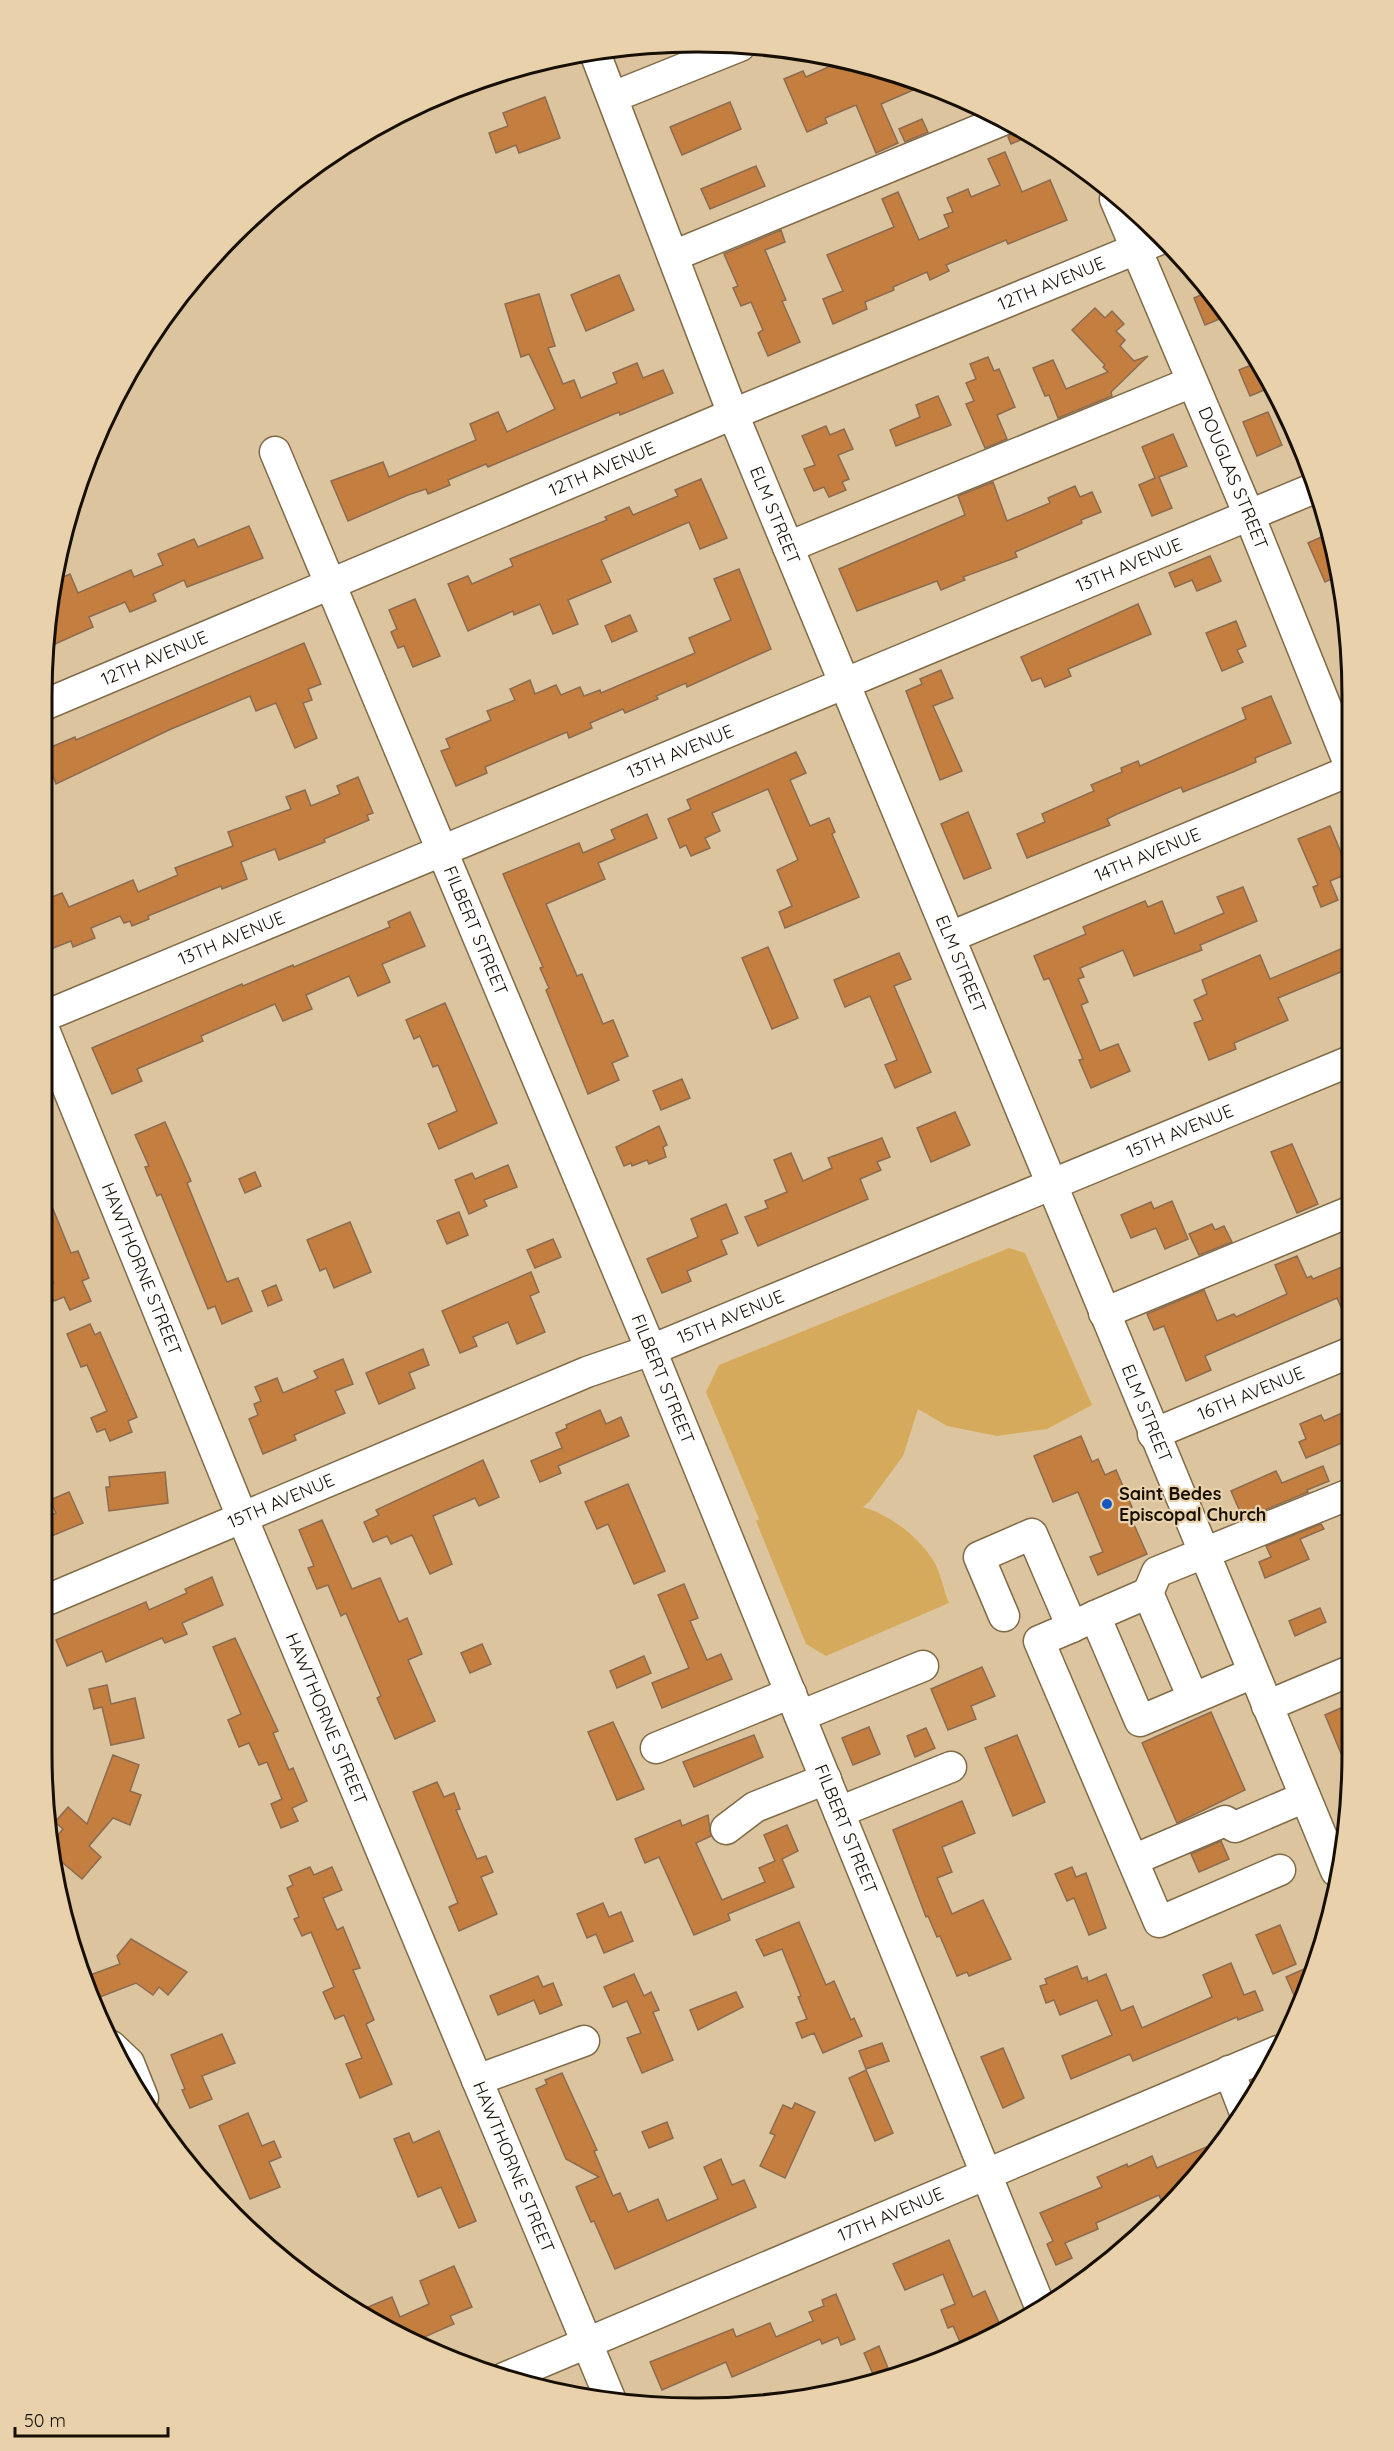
<svg xmlns="http://www.w3.org/2000/svg" width="1394" height="2451" font-family="Quicksand,sans-serif">
  <rect width="100%" height="100%" fill="#dcc59e"/>
  <path fill="#d5aa5d" d="M1009,1248L1025,1253L1092,1405L1047,1429L997,1436L947,1426L918,1409L903,1456L870,1501L863,1507C892,1516 919,1537 935,1563C941,1575 944,1591 949,1603L826,1656L806,1644L756,1521L759,1519L706,1392L719,1365Z"/>
  <g fill="#c47e3f" stroke="#8c6b50" stroke-width="1.5">
    <path d="M842,61L908,77L925,85L881,104L898,143L876,153L856,105L825,118L827,123L807,132L784,79L803,71L806,77Z"/>
    <path d="M545,97L560,138L519,153L516,145L496,153L489,133L508,126L503,113Z"/>
    <path d="M730,102L741,129L682,155L670,127Z"/>
    <path d="M922,119L928,132L905,142L899,129Z"/>
    <path d="M1018,127L1032,135L1011,144L1008,137Z"/>
    <path d="M1005,152L1022,192L1050,180L1067,220L1008,244L1006,240L946,265L949,271L930,280L927,272L893,287L894,290L865,302L867,309L833,324L823,299L843,291L827,255L894,227L882,199L898,192L919,240L949,227L944,215L953,212L947,198L968,189L971,197L1000,185L988,159Z"/>
    <path d="M756,166L765,186L710,209L701,189Z"/>
    <path d="M781,230L785,242L765,250L786,300L782,301L800,342L768,356L758,333L763,330L751,302L741,306L733,288L738,286L724,254Z"/>
    <path d="M619,275L634,310L586,331L571,295Z"/>
    <path d="M1208,292L1227,316L1205,325L1194,298Z"/>
    <path d="M539,294L555,346L548,348L563,384L574,380L581,398L617,383L613,373L637,363L643,378L663,370L673,393L620,415L619,412L488,467L486,464L448,480L450,485L428,494L426,489L408,495L348,521L331,481L383,462L389,477L476,440L470,424L498,412L507,432L555,409L529,354L521,357L505,304Z"/>
    <path d="M1095,308L1105,318L1112,311L1124,324L1116,331L1125,340L1120,346L1134,361L1148,356L1111,392L1112,396L1058,418L1049,395L1045,396L1033,368L1053,360L1066,389L1108,372L1103,367L1105,365L1072,330Z"/>
    <path d="M988,357L994,371L999,369L1015,407L997,415L1007,439L985,448L966,404L974,401L966,383L976,379L970,364Z"/>
    <path d="M1256,363L1269,388L1250,396L1239,370Z"/>
    <path d="M938,396L951,425L896,446L890,430L920,417L916,405Z"/>
    <path d="M1268,412L1282,445L1257,456L1243,422Z"/>
    <path d="M826,426L830,435L844,429L853,449L838,455L849,479L842,482L846,490L829,497L824,487L814,491L804,469L815,465L802,436Z"/>
    <path d="M1173,434L1187,466L1159,477L1172,508L1152,516L1139,485L1155,478L1142,447Z"/>
    <path d="M701,479L727,538L700,549L689,522L601,560L611,582L568,600L578,624L553,634L540,604L514,615L513,611L468,631L448,584L468,576L472,584L513,566L510,559L607,520L605,517L629,507L633,515L678,496L675,490Z"/>
    <path d="M993,482L1007,521L1050,503L1048,498L1075,486L1080,497L1092,492L1101,512L1081,520L1082,523L1015,552L1017,557L963,577L965,580L941,590L937,581L857,611L839,569L965,515L958,496Z"/>
    <path d="M249,526L263,558L187,587L184,580L153,594L156,601L130,612L125,602L89,617L93,627L55,644L48,628L51,607L60,603L54,589L56,580L70,574L78,593L131,570L134,577L163,565L158,554L194,539L198,547Z"/>
    <path d="M1328,534L1338,576L1325,582L1308,543Z"/>
    <path d="M1210,556L1221,581L1197,591L1192,580L1175,587L1169,573Z"/>
    <path d="M739,569L771,649L687,687L686,683L656,696L658,699L625,713L623,709L590,723L592,728L569,738L567,732L485,767L487,773L456,786L441,751L450,748L446,739L491,720L487,711L515,700L510,689L530,680L535,694L556,685L561,695L580,687L584,696L600,690L601,693L695,653L689,638L731,620L714,579Z"/>
    <path d="M415,599L440,656L413,667L404,646L398,648L391,632L397,629L389,610Z"/>
    <path d="M1138,604L1151,634L1068,669L1071,676L1045,687L1041,678L1032,681L1021,657Z"/>
    <path d="M630,615L637,631L612,642L605,626Z"/>
    <path d="M1236,621L1246,646L1237,650L1243,662L1222,671L1206,633Z"/>
    <path d="M304,643L321,684L308,689L312,700L303,703L317,738L295,748L276,703L256,711L250,696L171,729L56,784L44,750L75,737L76,740Z"/>
    <path d="M941,670L953,698L933,706L962,771L940,780L906,691L922,684L920,679Z"/>
    <path d="M1271,696L1291,743L1255,758L1256,762L1233,772L1183,792L1181,787L1117,814L1107,819L1110,825L1027,858L1017,834L1045,822L1042,814L1094,791L1091,785L1122,772L1121,768L1138,761L1140,766L1246,719L1242,708Z"/>
    <path d="M796,752L806,773L790,780L810,826L829,818L835,832L832,834L859,897L785,928L779,912L792,906L777,870L798,860L768,789L712,813L720,831L705,838L710,848L691,856L686,845L680,848L668,819L691,809L687,800Z"/>
    <path d="M358,777L373,813L367,815L369,820L324,839L325,842L279,860L275,849L241,862L247,879L222,889L221,886L148,916L149,919L132,926L130,921L124,923L120,916L91,928L95,938L73,947L71,941L51,949L44,933V900L62,893L69,907L133,880L138,892L178,875L175,868L233,846L228,832L291,809L286,797L305,790L311,806L340,794L337,786Z"/>
    <path d="M968,812L991,868L964,879L941,824Z"/>
    <path d="M647,814L657,838L598,863L605,879L546,904L577,976L582,974L603,1024L613,1020L628,1056L612,1063L619,1080L588,1094L546,990L549,988L540,968L543,967L503,874L579,843L583,853L615,839L611,830Z"/>
    <path d="M1330,826L1347,867V874L1330,881L1338,900L1321,907L1313,887L1318,885L1298,839Z"/>
    <path d="M1243,887L1257,921L1200,945L1202,950L1134,976L1123,950L1080,968L1084,977L1078,979L1088,1002L1081,1005L1100,1051L1118,1044L1130,1071L1091,1088L1079,1060L1083,1059L1049,978L1044,980L1034,956L1086,934L1083,927L1145,901L1148,907L1162,901L1175,934L1224,913L1217,897Z"/>
    <path d="M410,912L425,946L382,964L390,982L358,996L349,976L306,995L312,1009L283,1021L275,1004L201,1036L203,1041L137,1069L142,1081L112,1094L92,1048L242,984L243,986L293,965L294,967L390,927L388,922Z"/>
    <path d="M1348,946V969L1278,998L1288,1020L1234,1043L1236,1049L1209,1060L1194,1023L1203,1020L1194,1000L1207,994L1202,980L1260,955L1270,979Z"/>
    <path d="M768,947L798,1018L772,1029L742,958Z"/>
    <path d="M899,953L911,979L894,986L931,1072L895,1088L885,1065L897,1060L870,996L845,1007L834,980Z"/>
    <path d="M445,1003L497,1123L439,1149L428,1124L457,1111L438,1065L433,1067L420,1036L414,1039L406,1020Z"/>
    <path d="M682,1079L690,1098L661,1110L653,1091Z"/>
    <path d="M955,1112L970,1145L931,1162L917,1128Z"/>
    <path d="M165,1122L191,1181L187,1183L227,1282L238,1278L252,1311L222,1324L215,1306L208,1309L161,1194L157,1196L145,1167L149,1166L135,1135Z"/>
    <path d="M659,1126L667,1145L663,1147L666,1157L649,1164L647,1160L632,1166L631,1163L624,1166L616,1147Z"/>
    <path d="M882,1138L890,1157L877,1162L881,1170L860,1179L868,1199L758,1246L745,1217L768,1208L765,1201L787,1192L774,1160L791,1153L803,1181L832,1168L828,1158Z"/>
    <path d="M1292,1144L1318,1204L1297,1213L1271,1152Z"/>
    <path d="M508,1165L517,1187L484,1200L487,1206L469,1214L455,1180L472,1173L475,1179Z"/>
    <path d="M255,1172L261,1186L245,1193L239,1179Z"/>
    <path d="M46,1192L71,1253L78,1251L89,1278L82,1281L91,1301L70,1310L64,1297L54,1301L47,1286L54,1283L46,1264Z"/>
    <path d="M1172,1201L1188,1239L1165,1249L1156,1228L1131,1238L1121,1215L1151,1202L1154,1209Z"/>
    <path d="M726,1204L738,1233L721,1240L727,1254L687,1271L691,1281L662,1293L647,1259L698,1237L691,1219Z"/>
    <path d="M459,1212L468,1235L447,1244L437,1221Z"/>
    <path d="M350,1222L371,1272L334,1288L326,1268L320,1271L307,1240Z"/>
    <path d="M1212,1224L1215,1230L1224,1226L1232,1242L1199,1255L1189,1234Z"/>
    <path d="M553,1239L561,1257L535,1268L527,1250Z"/>
    <path d="M1297,1256L1307,1278L1311,1276L1313,1279L1349,1264V1325L1337,1298L1205,1356L1211,1370L1186,1381L1164,1326L1154,1330L1147,1314L1204,1290L1217,1321L1234,1314L1236,1317L1287,1294L1275,1265Z"/>
    <path d="M531,1272L539,1292L530,1296L545,1332L517,1344L508,1322L473,1337L477,1346L460,1353L442,1311Z"/>
    <path d="M276,1285L282,1300L268,1306L262,1291Z"/>
    <path d="M90,1324L95,1335L100,1332L137,1417L128,1421L132,1432L110,1441L105,1429L97,1432L91,1418L107,1411L87,1365L81,1367L67,1334Z"/>
    <path d="M423,1349L429,1365L409,1373L415,1388L379,1404L366,1373Z"/>
    <path d="M343,1359L353,1384L335,1391L345,1413L294,1435L296,1440L263,1454L249,1419L258,1415L254,1404L261,1401L255,1387L277,1378L283,1393L318,1378L314,1371Z"/>
    <path d="M600,1410L606,1424L621,1417L629,1436L558,1466L561,1473L540,1482L531,1461L562,1448L556,1433L567,1428L566,1425Z"/>
    <path d="M1349,1410V1440L1306,1458L1299,1442L1306,1439L1300,1424L1321,1415L1324,1421Z"/>
    <path d="M1081,1436L1092,1462L1098,1459L1105,1475L1116,1470L1132,1507L1127,1509L1147,1554L1098,1575L1090,1557L1103,1552L1078,1492L1053,1502L1034,1456Z"/>
    <path d="M483,1460L499,1497L479,1506L475,1498L433,1516L452,1564L430,1574L412,1535L391,1544L387,1536L373,1542L364,1522L379,1515L376,1510Z"/>
    <path d="M1323,1466L1329,1481L1307,1490L1308,1492L1255,1514L1253,1509L1241,1514L1231,1491L1276,1471L1282,1483Z"/>
    <path d="M165,1472L168,1503L109,1511L106,1487H110L109,1477Z"/>
    <path d="M628,1484L665,1571L634,1584L608,1524L597,1529L585,1502Z"/>
    <path d="M69,1492L83,1523L47,1538L46,1517L56,1513L50,1500Z"/>
    <path d="M322,1520L352,1589L380,1578L399,1622L407,1618L422,1654L408,1660L435,1721L395,1739L377,1698L381,1696L346,1613L341,1616L328,1585L317,1589L308,1568L314,1566L299,1530Z"/>
    <path d="M1321,1524L1324,1529L1300,1539L1309,1559L1265,1578L1259,1562L1271,1557L1266,1546Z"/>
    <path d="M212,1577L223,1605L182,1623L187,1634L165,1643L162,1638L106,1662L102,1651L67,1666L56,1640L146,1602L149,1610L187,1593L185,1589Z"/>
    <path d="M684,1584L698,1618L690,1621L707,1660L721,1654L732,1679L662,1708L652,1683L689,1668L658,1595Z"/>
    <path d="M1320,1608L1326,1622L1295,1636L1289,1621Z"/>
    <path d="M235,1638L278,1731L273,1733L289,1770L293,1768L307,1801L292,1808L298,1821L281,1828L271,1804L282,1799L267,1762L259,1765L249,1743L239,1747L228,1720L241,1714L213,1647Z"/>
    <path d="M482,1644L491,1664L470,1673L461,1653Z"/>
    <path d="M644,1656L651,1673L617,1688L610,1671Z"/>
    <path d="M982,1667L995,1696L971,1706L976,1719L948,1730L931,1689Z"/>
    <path d="M107,1685L111,1704L135,1698L144,1738L111,1745L102,1707L94,1709L89,1689Z"/>
    <path d="M1350,1704L1351,1775H1350L1325,1715Z"/>
    <path d="M1211,1712L1245,1790L1177,1823L1142,1743Z"/>
    <path d="M613,1722L644,1789L617,1800L588,1732Z"/>
    <path d="M869,1727L880,1754L853,1765L842,1738Z"/>
    <path d="M926,1728L935,1748L915,1757L907,1736Z"/>
    <path d="M754,1735L763,1757L694,1787L683,1762Z"/>
    <path d="M1017,1735L1045,1802L1013,1816L985,1748Z"/>
    <path d="M113,1755L139,1765L130,1791L141,1795L130,1825L113,1818L89,1846L101,1857L82,1879L50,1852L49,1845L63,1829L55,1822L68,1807L87,1824Z"/>
    <path d="M437,1782L444,1797L454,1793L460,1809L456,1810L477,1859L486,1856L493,1872L481,1877L497,1914L459,1931L449,1907L458,1903L413,1792Z"/>
    <path d="M962,1801L975,1833L942,1847L952,1872L937,1878L952,1914L983,1900L1011,1959L969,1976L967,1972L957,1976L940,1936L937,1937L928,1916L926,1917L893,1830Z"/>
    <path d="M708,1815L711,1836L696,1843L722,1900L765,1882L759,1868L775,1861L764,1835L787,1825L798,1851L782,1859L794,1887L728,1914L730,1920L694,1935L659,1857L645,1863L635,1839L680,1820L682,1826Z"/>
    <path d="M1221,1841L1229,1859L1199,1872L1191,1854Z"/>
    <path d="M310,1867L314,1875L332,1867L342,1890L323,1898L337,1930L343,1927L360,1968L353,1970L374,2020L366,2024L392,2084L360,2098L346,2064L362,2058L344,2015L335,2019L323,1992L334,1987L311,1932L302,1936L294,1919L299,1917L287,1888L293,1885L289,1876Z"/>
    <path d="M1072,1867L1076,1877L1086,1873L1106,1928L1089,1935L1074,1898L1067,1901L1055,1874Z"/>
    <path d="M603,1903L609,1917L621,1912L633,1941L604,1953L596,1934L587,1938L577,1914Z"/>
    <path d="M799,1922L826,1985L834,1981L851,2020L854,2018L862,2036L823,2053L814,2033L802,2038L796,2023L807,2019L798,1997L801,1996L782,1949L764,1956L756,1940Z"/>
    <path d="M1280,1925L1296,1964L1273,1974L1256,1935Z"/>
    <path d="M131,1939L187,1972L168,1995L159,1987L153,1995L136,1983L92,2000L82,1978L120,1964L117,1956Z"/>
    <path d="M1231,1963L1244,1995L1255,1991L1263,2010L1238,2020L1237,2017L1133,2061L1130,2054L1071,2079L1062,2056L1112,2035L1097,2000L1060,2015L1054,2000L1046,2003L1040,1986L1047,1984L1045,1979L1077,1966L1082,1979L1087,1977L1088,1982L1106,1974L1121,2011L1133,2006L1142,2028L1212,1997L1203,1975Z"/>
    <path d="M1318,1963L1306,1990L1294,1995L1286,1977Z"/>
    <path d="M634,1974L644,1996L651,1992L659,2010L653,2012L673,2060L642,2073L627,2038L641,2033L627,2001L613,2007L604,1987Z"/>
    <path d="M538,1976L543,1987L553,1983L562,2005L540,2014L534,2000L498,2015L490,1996Z"/>
    <path d="M736,1992L743,2007L698,2030L690,2010Z"/>
    <path d="M222,2034L235,2063L202,2076L212,2099L190,2108L182,2090L185,2089L171,2055Z"/>
    <path d="M882,2043L889,2061L866,2069L859,2051Z"/>
    <path d="M1003,2048L1024,2098L1003,2108L981,2057Z"/>
    <path d="M866,2070L893,2133L875,2141L849,2078Z"/>
    <path d="M562,2073L597,2150L594,2151L613,2196L620,2193L628,2212L658,2199L667,2221L718,2199L704,2167L721,2159L732,2185L744,2180L756,2207L615,2269L594,2221L591,2222L576,2187L599,2177L566,2159L536,2089L547,2084L545,2080Z"/>
    <path d="M795,2103L815,2112L785,2178L760,2166L775,2135L770,2133L783,2105L792,2109Z"/>
    <path d="M248,2113L262,2146L274,2141L281,2157L269,2162L280,2187L250,2199L219,2126Z"/>
    <path d="M667,2122L673,2138L649,2148L642,2132Z"/>
    <path d="M439,2131L476,2221L459,2228L441,2187L418,2197L394,2139L409,2133L413,2143Z"/>
    <path d="M1223,2140L1190,2186L1165,2210L1159,2195L1096,2223L1098,2229L1065,2243L1072,2258L1056,2265L1047,2244L1053,2241L1040,2213L1102,2187L1097,2177L1127,2164L1128,2167L1152,2156L1157,2168Z"/>
    <path d="M949,2240L973,2297L985,2291L1003,2332L964,2351L953,2326L948,2328L941,2310L955,2304L943,2274L905,2290L893,2264Z"/>
    <path d="M454,2266L472,2307L450,2316L454,2324L411,2343L356,2312L392,2297L400,2317L429,2304L420,2281Z"/>
    <path d="M836,2294L855,2339L841,2345L838,2337L822,2344L820,2339L732,2377L726,2362L662,2390L650,2362L733,2329L736,2337L770,2323L776,2337L813,2321L809,2312L824,2306L822,2300Z"/>
    <path d="M879,2346L888,2368L873,2374L864,2353Z"/>
  </g>
  <g fill="none" stroke-linecap="round" stroke-linejoin="round">
    <g stroke="#806b48" stroke-width="33">
      <g id="minor">
        <path id="s1" d="M595,53L733,414L1336,1871"/>
        <path d="M613,97L740,46"/>
        <path id="s2" d="M1115,199L1249,515L1347,759"/>
        <path d="M673,256L1003,120"/>
        <path id="s3" d="M275,452L651,1350L1041,2309"/>
        <path d="M788,547L1192,382"/>
        <path id="s4" d="M44,705L733,414L1163,238"/>
        <path id="s5" d="M950,937L1347,772"/>
        <path id="s6" d="M45,1016L1317,487"/>
        <path id="s7" d="M45,1032L242,1517L612,2403"/>
        <path d="M1104,1313L1349,1212"/>
        <path id="s8" d="M1153,1434L1349,1353"/>
        <path d="M1148,1593L1157,1572L1350,1494"/>
        <path id="s9" d="M47,1600L587,1372L651,1350L1348,1062"/>
        <path d="M1004,1616L979,1557L1032,1534L1072,1627L1095,1616L1140,1721L1253,1673"/>
        <path d="M1095,1616L1148,1593L1193,1698"/>
        <path d="M1072,1627L1039,1641L1159,1922L1280,1870"/>
        <path d="M1267,1706L1350,1671"/>
        <path d="M800,1716L923,1666"/>
        <path d="M656,1748L791,1693"/>
        <path d="M839,1812L951,1767"/>
        <path d="M726,1829L755,1807L826,1779"/>
        <path d="M1133,1860L1225,1821L1235,1827L1305,1797"/>
        <path d="M111,2046L129,2063L143,2098"/>
        <path d="M1229,2071L1244,2110"/>
        <path d="M477,2080L584,2041"/>
        <path id="s10" d="M504,2378L1278,2051"/>
      </g>
    </g>
    <use href="#minor" stroke="#fff" stroke-width="30"/>
  </g>
  <circle fill="#1656c1" stroke="#e9d2ab" stroke-width="2" cx="1107" cy="1504" r="6"/>
  <g text-anchor="middle" stroke-width="4.5" stroke-linejoin="round" paint-order="stroke">
    <g font-size="18" fill="#170f03" stroke="#e9d2ab">
      <text dy="6" stroke="none"><textPath href="#s4" startOffset="1092">12TH AVENUE</textPath></text>
      <text dy="6" stroke="none"><textPath href="#s4" startOffset="606">12TH AVENUE</textPath></text>
      <text dy="6" stroke="none"><textPath href="#s2" startOffset="303">DOUGLAS STREET</textPath></text>
      <text dy="6" stroke="none"><textPath href="#s1" startOffset="496">ELM STREET</textPath></text>
      <text dy="6" stroke="none"><textPath href="#s6" startOffset="1174">13TH AVENUE</textPath></text>
      <text dy="6" stroke="none"><textPath href="#s4" startOffset="120">12TH AVENUE</textPath></text>
      <text dy="6" stroke="none"><textPath href="#s6" startOffset="688">13TH AVENUE</textPath></text>
      <text dy="6" stroke="none"><textPath href="#s5" startOffset="214">14TH AVENUE</textPath></text>
      <text dy="6" stroke="none"><textPath href="#s3" startOffset="519">FILBERT STREET</textPath></text>
      <text dy="6" stroke="none"><textPath href="#s6" startOffset="202">13TH AVENUE</textPath></text>
      <text dy="6" stroke="none"><textPath href="#s1" startOffset="982">ELM STREET</textPath></text>
      <text dy="6" stroke="none"><textPath href="#s9" startOffset="1226">15TH AVENUE</textPath></text>
      <text dy="6" stroke="none"><textPath href="#s7" startOffset="256">HAWTHORNE STREET</textPath></text>
      <text dy="6" stroke="none"><textPath href="#s9" startOffset="740">15TH AVENUE</textPath></text>
      <text dy="6" stroke="none"><textPath href="#s3" startOffset="1005">FILBERT STREET</textPath></text>
      <text dy="6" stroke="none"><textPath href="#s8" startOffset="106">16TH AVENUE</textPath></text>
      <text dy="6" stroke="none"><textPath href="#s1" startOffset="1468">ELM STREET</textPath></text>
      <text dy="6" stroke="none"><textPath href="#s9" startOffset="254">15TH AVENUE</textPath></text>
      <text dy="6" stroke="none"><textPath href="#s7" startOffset="742">HAWTHORNE STREET</textPath></text>
      <text dy="6" stroke="none"><textPath href="#s3" startOffset="1491">FILBERT STREET</textPath></text>
      <text dy="6" stroke="none"><textPath href="#s7" startOffset="1228">HAWTHORNE STREET</textPath></text>
      <text dy="6" stroke="none"><textPath href="#s10" startOffset="420">17TH AVENUE</textPath></text>
    </g>
    <g font-size="18" font-weight="bold" fill="#170f03" stroke="#e9d2ab" text-anchor="start">
      <text x="1119" y="1500">Saint Bedes<tspan x="1119" dy="21">Episcopal Church</tspan></text>
    </g>
  </g>
  <path d="M0 0H1394V2451H0ZM696 52H698A644 644 0 0 1 1342 696V1754A644 644 0 0 1 698 2398H696A644 644 0 0 1 52 1754V696A644 644 0 0 1 696 52Z" fill="#e9d2ab" fill-rule="evenodd"/>
  <path fill="none" stroke="#170f03" stroke-width="3" d="M696 52H698A644 644 0 0 1 1342 696V1754A644 644 0 0 1 698 2398H696A644 644 0 0 1 52 1754V696A644 644 0 0 1 696 52Z"/>
  <path d="M15 2427v9h153v-9" fill="none" stroke="#170f03" stroke-width="3"/>
  <text x="24" y="2427" font-size="18" fill="#170f03" stroke="#e9d2ab" stroke-width="4.5" paint-order="stroke">50 m</text>
</svg>
